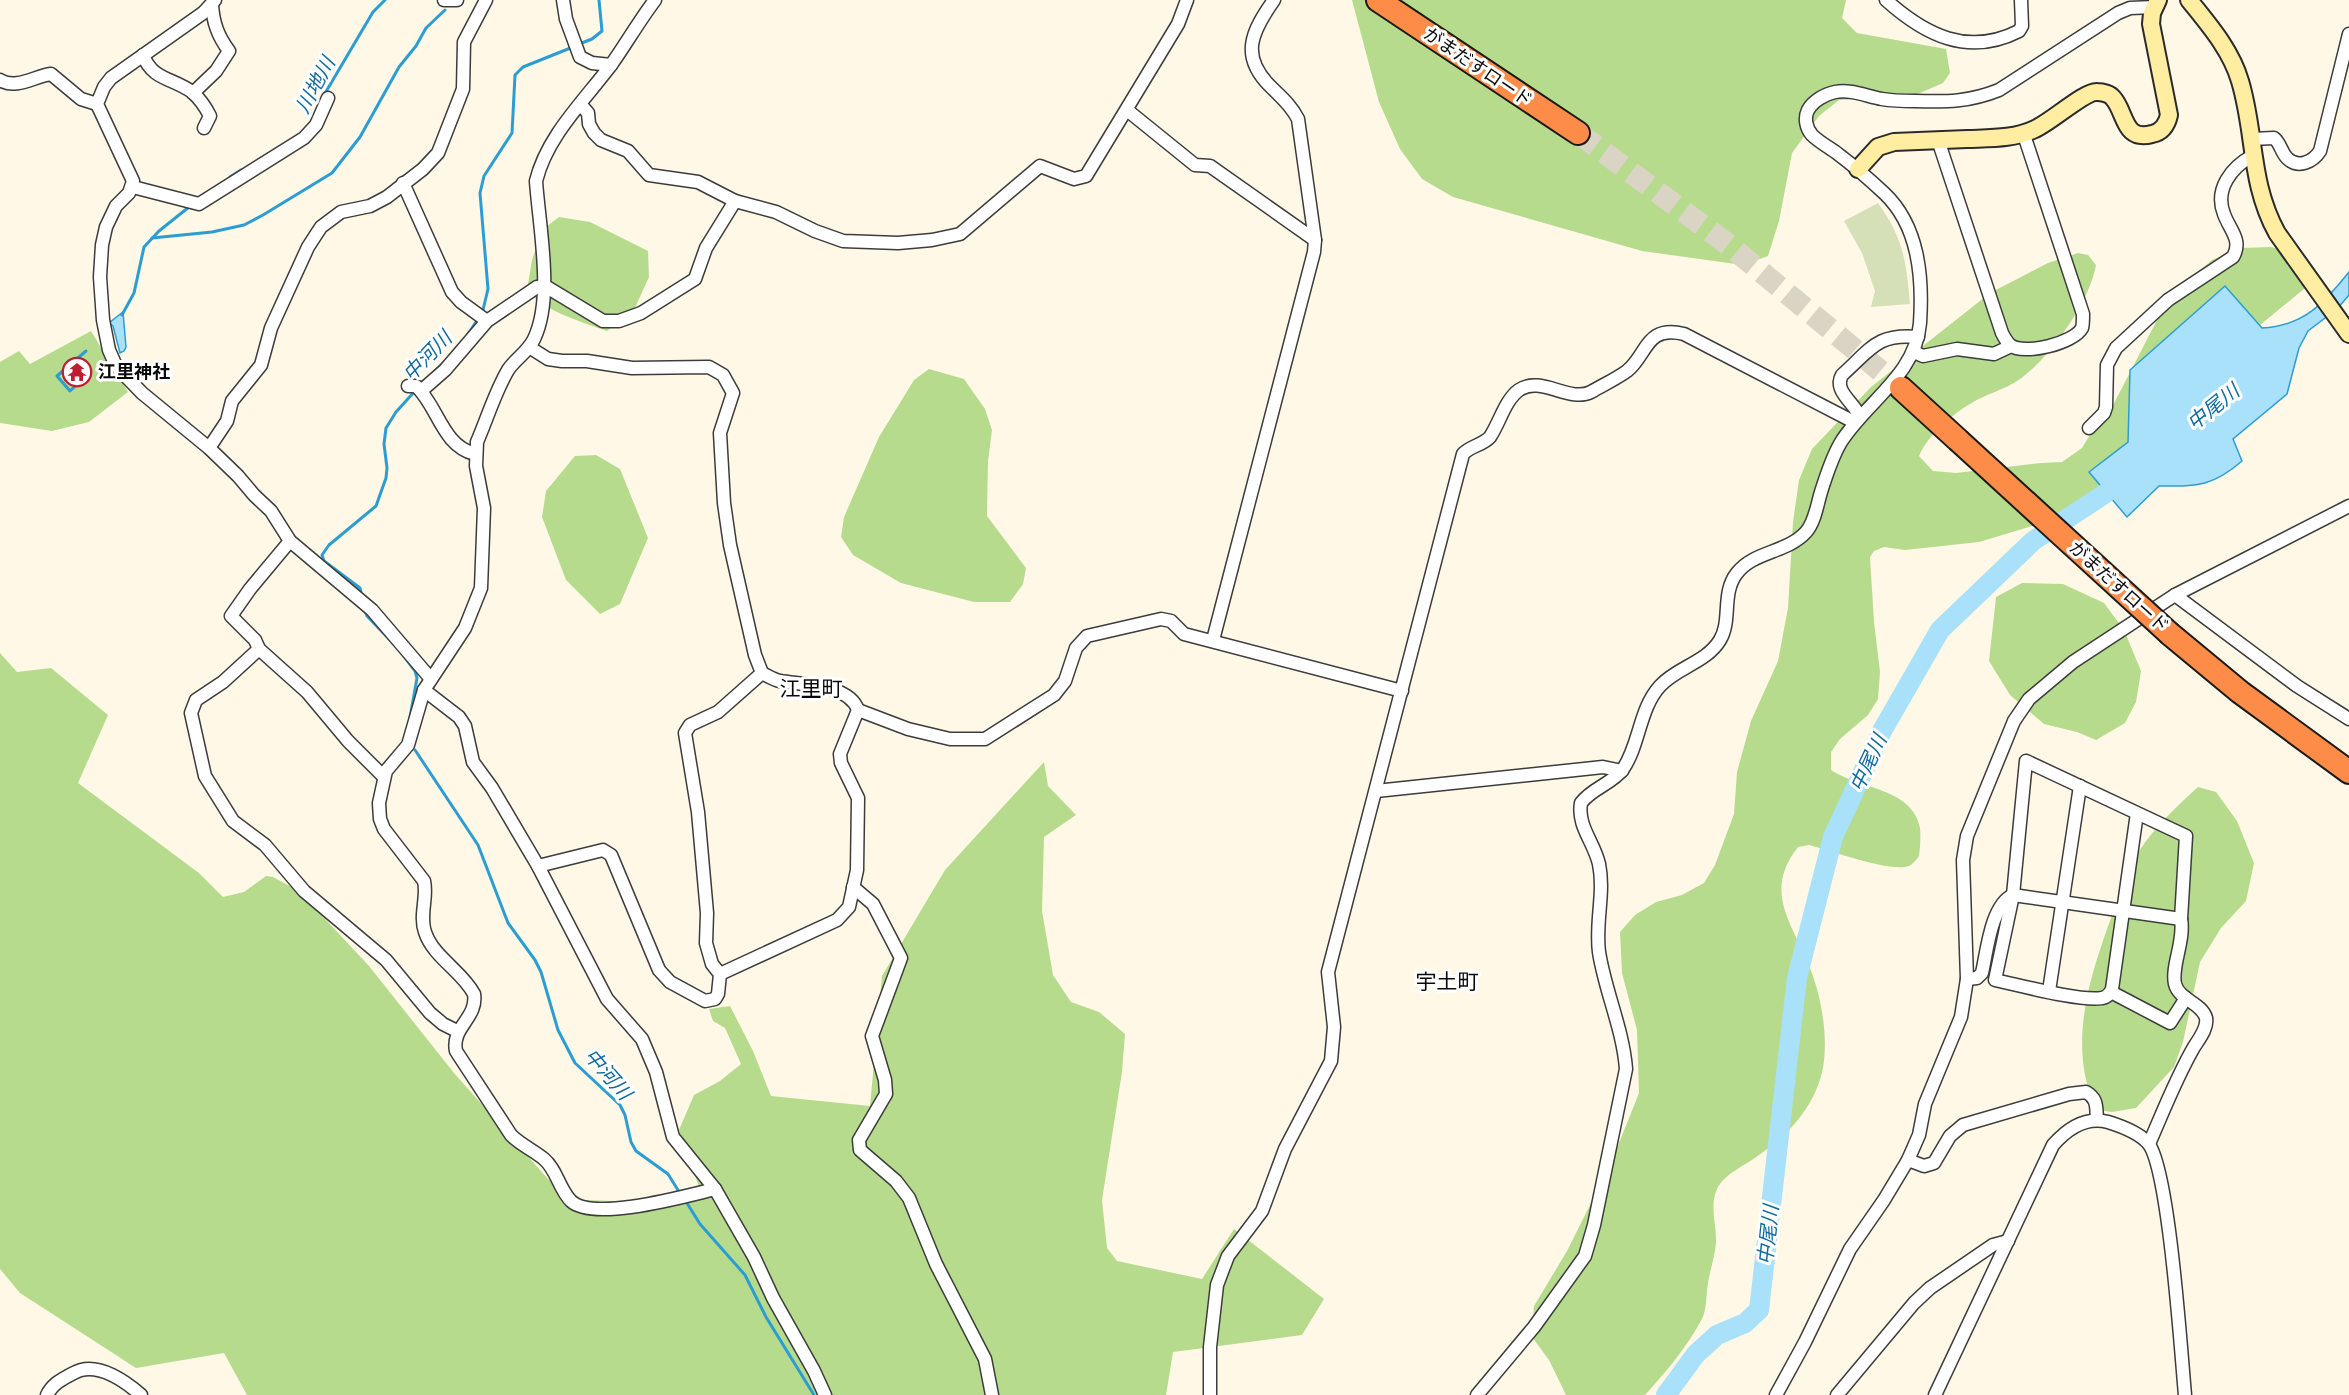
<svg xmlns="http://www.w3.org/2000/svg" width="2349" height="1395" font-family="'Libre Baskerville','Noto Sans JP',serif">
  <rect width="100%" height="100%" fill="#fff8e6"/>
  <g fill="#b6db8d">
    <path d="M1352,0H1846L1842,18L1857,33L1946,49L1950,73L1943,83L1913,96L1839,100L1819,116L1792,153L1779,221L1768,256L1743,265L1642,251L1453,197L1422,179L1400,149L1379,102Z"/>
    <path d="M559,217L590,222L648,251L649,277L633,312L607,331C582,322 543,311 527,290L532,260L542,230Z"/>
    <path d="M2271,247L2296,253L2316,279L2254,330L2154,478L2085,510L1979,542L1905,550L1884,547L1874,551L1870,557L1874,622L1880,672L1878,699L1868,715L1840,739L1831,752V770C1859,789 1913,788 1920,828C1921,837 1920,848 1919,856C1916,860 1913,864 1909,866C1891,873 1830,850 1809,845L1798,847C1760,895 1797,928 1813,976C1822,1002 1827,1034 1824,1061C1819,1102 1791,1133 1759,1155C1745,1166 1725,1173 1717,1189C1709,1207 1717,1225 1716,1243C1715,1256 1710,1270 1708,1283C1706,1294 1707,1309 1702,1319C1687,1347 1666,1372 1645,1395H1566L1549,1360L1532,1337L1534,1306L1567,1251L1611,1163L1639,1093L1637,1030L1622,973L1620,932L1635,915L1656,902L1682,895L1704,883L1715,865L1734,814L1737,772L1751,721L1778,661L1788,608L1793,522L1799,480L1812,449L1871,387L1990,293L2048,263L2078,253L2088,255L2096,265C2090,301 2050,358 2020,379C2005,390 1985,394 1970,404C1950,416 1928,435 1919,456L1933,471L1956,473L2041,463L2062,462L2082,448L2096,425L2109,413L2156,322L2180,287L2212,260L2240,248Z"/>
    <path d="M91,331L128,392L89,422L52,431L0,423V362L19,351L30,364Z"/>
    <path d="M929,369L964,379L985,409L992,430L988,461L987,516L1026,568L1023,584L1010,602H974L901,583L853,555L841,537L844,517L879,437L914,380Z"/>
    <path d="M596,455L620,469L648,538L620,604L600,614L566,580L542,517L546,491L575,456Z"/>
    <path d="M2022,583L2063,584L2104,603L2124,630L2141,671L2136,702L2125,723L2096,740L2077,732L2044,724L2010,695L1989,661L1996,597Z"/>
    <path d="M0,653L17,672L51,668L108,715L78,783L199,873L223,897L244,892L266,876L273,877L299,891L369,966L454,1073L548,1179L584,1200L677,1203L699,1187L679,1130L694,1095L720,1081L741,1064L725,1028L713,1021L709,1009L730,1006L753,1051L771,1096L870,1106L882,976L945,870L1044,762L1048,786L1076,815L1044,837L1042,911L1053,975L1071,1002L1099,1012L1125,1034L1122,1072L1102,1200L1107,1248L1117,1261L1202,1279L1234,1229L1324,1299L1302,1335L1173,1352L1166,1395H247L224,1353L136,1368L20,1293L0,1269Z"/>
    <path d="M2198,787L2216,792L2237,821L2254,863L2246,901L2221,928L2200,962L2183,1042L2174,1067L2136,1108L2112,1112L2097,1110C2065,1046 2091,972 2114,910C2120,895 2124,877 2132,863C2148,833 2174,809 2198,787Z"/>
  </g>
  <path fill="#d6e0b8" d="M1878,203C1904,240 1906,260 1910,304L1871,307L1875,291L1862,253L1844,221Z"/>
  <g fill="#a8e1f9" stroke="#2c9dd3" stroke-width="1.5">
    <path d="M2349,272V295L2337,309L2308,331L2299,348L2287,394L2233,439L2242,461C2212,487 2197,486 2159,486L2127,517L2089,472L2128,442L2130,370L2225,286L2262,328C2304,326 2324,303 2349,272Z"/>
    <path d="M123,312L126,347L124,351L120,353L113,326L109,323Z"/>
  </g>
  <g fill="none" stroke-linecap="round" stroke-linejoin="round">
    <g stroke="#2c9dd3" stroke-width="3">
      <path d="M579,44L592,39L602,31L599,0"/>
      <path d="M324,95L373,12L385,0"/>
      <path d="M230,177L241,170"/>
      <path d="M152,238L212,232L244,225L263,215L332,173L360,137L399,67L416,46L426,28L445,10"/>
      <path d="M482,314L488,289L480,193L484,176L512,133L515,75L523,67L573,47"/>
      <path d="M122,315L134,293L144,247L159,231L189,207"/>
      <path d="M468,334L478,319"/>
      <path d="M434,372L451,355"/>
      <path d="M82,380L70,391L57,376L86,351"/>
      <path d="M362,596L360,588L324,561L322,555L329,545L376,506L386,478L387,468L384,444L386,428L396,412L415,391"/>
      <path d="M364,608L367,616L390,640"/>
      <path d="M404,656L415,671L417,678L409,723"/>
      <path d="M415,750L478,845L508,923L535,960L541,972L558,1030L575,1063L620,1105L625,1115L631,1142L636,1151L668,1174L681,1195"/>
      <path d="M685,1200L700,1224L745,1275L766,1317L814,1395"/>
    </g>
    <path stroke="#a8e1f9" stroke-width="20" d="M1666,1395L1696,1354L1717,1335L1745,1323L1759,1310L1797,978L1833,837L1882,731L1940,630L2033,541L2106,493L2127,476"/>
    <path stroke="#dad4c5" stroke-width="22" stroke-dasharray="22 11" stroke-linecap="butt" d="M1578,133L1730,246L1901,388"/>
    <g stroke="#3c3c3c" stroke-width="15">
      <g id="street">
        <path d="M215,0L203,13L111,78L104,87L97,104L133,181L129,193L116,206L106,227L102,245L100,277L103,320L109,350L116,366L142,393L209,448L238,476L254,495L271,511L290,541L372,610L431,679"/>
        <path d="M444,0H457"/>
        <path d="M563,0L566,19L580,57L592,63L611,65"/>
        <path d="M655,0C639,21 626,44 611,65C584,101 547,136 536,181C539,226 554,298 534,339C528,352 515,359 508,370C495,392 487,419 477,442L476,466L484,508L481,588L465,628L424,690L408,745L386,771L379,803L380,819L384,829L424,881C428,897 419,915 425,932C433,957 462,971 474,994C478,1018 451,1027 456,1051L511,1135C521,1145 533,1150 544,1159C557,1170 559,1189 571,1201C593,1222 686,1196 715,1189"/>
        <path d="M1886,0C1925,35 1968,57 2019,31L2022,26L2021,0"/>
        <path d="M143,55C152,80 173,78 192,92C199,98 206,108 210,116L204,128"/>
        <path d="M0,80C16,90 35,76 51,74L81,99L97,104"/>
        <path d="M193,93L216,71L229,51C218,36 213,23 212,4"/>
        <path d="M581,105L588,113L589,124L594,133L601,140L628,151L649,175L698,182L735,201L776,212L815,231L843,241L898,243L932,240L960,234L1040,166L1074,179L1086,176L1178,24L1187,0"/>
        <path d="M1127,110L1195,165L1210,166L1315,240"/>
        <path d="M2251,139L2274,138C2281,144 2281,152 2287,158C2298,169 2313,162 2320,151L2349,34"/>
        <path d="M1938,140L2002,333C2004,337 2007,342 2010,345C2024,356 2074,343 2082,328C2083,325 2083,318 2083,314L2024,135"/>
        <path d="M403,183L452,292L461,302L487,321"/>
        <path d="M133,187L199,204L304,138L316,125L328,98"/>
        <path d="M529,347L548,359L562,361H587L632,368L709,367L723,375L733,393L720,433L724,503L730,545L755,655L762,673C768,676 774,680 780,681C803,685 849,684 858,710L840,754L841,763L858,798L857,870L849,907L837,920L720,974"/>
        <path d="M1914,352L1923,356L1957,349L1994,354L2011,346"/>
        <path d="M408,386H416C438,406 442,446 475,454"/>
        <path d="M421,391L445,370L487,321L537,287L545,286L603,321H619L641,313L695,279L706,248L735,201"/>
        <path d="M1860,417C1854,402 1833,391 1842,375C1871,349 1877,333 1918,337"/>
        <path d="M2089,428L2104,413L2106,407L2107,365L2116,348L2168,300L2233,257C2243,240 2229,229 2224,214C2214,189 2232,167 2252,156"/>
        <path d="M209,448L227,421L232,401L261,365L271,328L308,247L321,227L341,212L370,206L387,197L423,169L438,153L463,89L464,42L486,0"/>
        <path d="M290,541L250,589L231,616L255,640L259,649L307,692L348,741L384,777"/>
        <path d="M2175,595L2297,686L2349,719"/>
        <path d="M1213,640L1314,252L1315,240L1298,119C1291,105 1281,97 1271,87C1239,56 1252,31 1274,0"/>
        <path d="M259,649L223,682L196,700L191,713L205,776L233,821L265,845L304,891L386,960L430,1013L443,1024L457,1031"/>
        <path d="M424,690L459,717L465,726L473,762L492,788L538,866L607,999L642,1039L656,1072L673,1137L715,1189L754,1257L773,1298L814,1371L825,1395"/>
        <path d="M858,710L908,729L950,739H985L1054,695L1065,681L1076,648L1087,636L1161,619L1171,621L1184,634L1402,691"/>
        <path d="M1376,791L1603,767L1622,771"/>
        <path d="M2137,813L2112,989C2110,993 2108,997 2102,998C2081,1002 2019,985 1995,980L2013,895L2026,761L2186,836L2181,919C2185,941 2171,966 2175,984C2179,1000 2202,1003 2206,1018C2208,1028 2199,1039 2194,1047C2176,1078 2163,1112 2149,1144"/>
        <path d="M538,866L603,850L611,855L659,970L670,982L705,1001L715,999L718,994L720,974L712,964L706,943L707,913L698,812L685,733L690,725L718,712L762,673"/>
        <path d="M853,887L873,904L901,958L872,1036L885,1080L886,1094L859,1140L860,1150L896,1181L909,1198L936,1264L985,1359L992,1395"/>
        <path d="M1967,979L1977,978L1982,973C1987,951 1991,905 2013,895L2181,919"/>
        <path d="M2049,991L2080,786"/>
        <path d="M2111,992L2170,1023L2186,998"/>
        <path d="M1908,1160L1924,1166L1934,1163L1950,1136L1963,1125L2069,1094L2086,1092C2098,1099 2096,1107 2097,1120"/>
        <path d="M47,1395C52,1385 59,1381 68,1376C72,1374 77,1371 81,1370C102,1365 126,1382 141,1395"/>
        <path d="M1210,1395V1347L1217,1285L1228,1256L1262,1211L1285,1149L1331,1061L1334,1027L1328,972L1463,454C1470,446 1483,445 1490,437C1500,422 1505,400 1519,390C1541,375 1569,403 1591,392C1603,385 1616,379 1627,371C1648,354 1645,325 1684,334L1854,422"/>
        <path d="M1477,1395L1534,1327L1585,1256L1594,1225L1626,1069C1623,1029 1605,991 1599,952C1595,923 1605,893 1599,864C1594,842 1577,826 1581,803C1592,788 1612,784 1623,769C1640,744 1639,709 1660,686C1677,667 1706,663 1720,640C1732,620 1721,593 1737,573C1754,551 1787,553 1806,532C1815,522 1817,505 1821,492C1826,476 1832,457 1841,442C1866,402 1916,375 1920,323C1923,277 1919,226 1884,193C1869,179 1854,166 1838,154C1830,148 1819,142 1812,135C1806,128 1804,118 1808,110C1813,101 1825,94 1835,92C1851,89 1866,96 1882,99C1893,101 1904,101 1915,101C1947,102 1969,102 1999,90L2118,13L2130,8L2154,7"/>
        <path d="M1776,1395L1805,1342L1850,1249L1884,1200L1908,1160L1919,1135L1925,1104L1961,1017L1967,979L1963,860L1967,836L2014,721L2029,699L2073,662L2175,595L2349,506"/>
        <path d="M1837,1395L1914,1303L1930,1288L1993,1245L2008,1241"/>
        <path d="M1935,1395L2053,1145C2068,1128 2086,1116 2108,1122C2121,1126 2139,1133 2148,1143C2169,1168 2181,1352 2185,1395"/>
      </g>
    </g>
    <g stroke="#2b2b2b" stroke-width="20">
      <g id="secondary">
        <path d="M2189,0C2209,25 2231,50 2240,81C2256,134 2249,182 2277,233L2349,334"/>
        <path d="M1858,169L1878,147L1894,142C1918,141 1943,140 1967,139C1990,138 2014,139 2035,129C2051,122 2085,91 2097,92C2103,92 2110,94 2113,98C2126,112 2123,142 2152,134C2162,132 2167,124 2169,115L2151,24L2152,13L2158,0"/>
      </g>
    </g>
    <g stroke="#1a1a1a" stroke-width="26">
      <g id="highway">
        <path d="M1378,0L1578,133"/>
        <path d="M1901,388L1958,440"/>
        <path d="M2170,634L2240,692L2349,772"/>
      </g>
    </g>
    <use href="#street" stroke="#fff" stroke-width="12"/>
    <use href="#secondary" stroke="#ffeda1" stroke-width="16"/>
    <use href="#highway" stroke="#fc8c47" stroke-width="22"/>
    <g stroke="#1a1a1a" stroke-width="26" stroke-linecap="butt">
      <path id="highway-bridge" d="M1958,440L2170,634"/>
    </g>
    <use href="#highway-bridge" stroke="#fc8c47" stroke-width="22"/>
  </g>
  <defs>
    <g id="temple-ring" transform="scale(1.5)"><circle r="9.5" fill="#fff" stroke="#be1d30" stroke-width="1.5"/><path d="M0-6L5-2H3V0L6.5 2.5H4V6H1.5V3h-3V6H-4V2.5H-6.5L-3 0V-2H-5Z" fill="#be1d30"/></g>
  </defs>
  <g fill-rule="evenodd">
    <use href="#temple-ring" x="77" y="372"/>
  </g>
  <g text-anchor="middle" stroke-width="6" stroke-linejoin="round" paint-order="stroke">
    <g font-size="18" fill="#090909" stroke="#fff">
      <text transform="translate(1478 67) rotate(34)" y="6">がまだすロード</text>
      <text transform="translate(2119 587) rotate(42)" y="6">がまだすロード</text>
    </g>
    <g font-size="18" font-weight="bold" fill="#090909" stroke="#fff" text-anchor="start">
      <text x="98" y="378">江里神社</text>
    </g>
    <g font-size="20" font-style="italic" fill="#0f6b9f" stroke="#fff">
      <text transform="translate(315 85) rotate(-62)" y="7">川地川</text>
      <text transform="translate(427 356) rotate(-46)" y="7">中河川</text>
      <text transform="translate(2213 407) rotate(-39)" y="7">中尾川</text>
      <text transform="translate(1868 763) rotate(-65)" y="7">中尾川</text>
      <text transform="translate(608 1074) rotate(49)" y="7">中河川</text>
      <text transform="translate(1768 1235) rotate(-84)" y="7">中尾川</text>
    </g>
    <g font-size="21" fill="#090909" stroke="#fff">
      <text x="811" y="696">江里町</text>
      <text x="1447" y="989">宇土町</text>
    </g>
  </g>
</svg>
